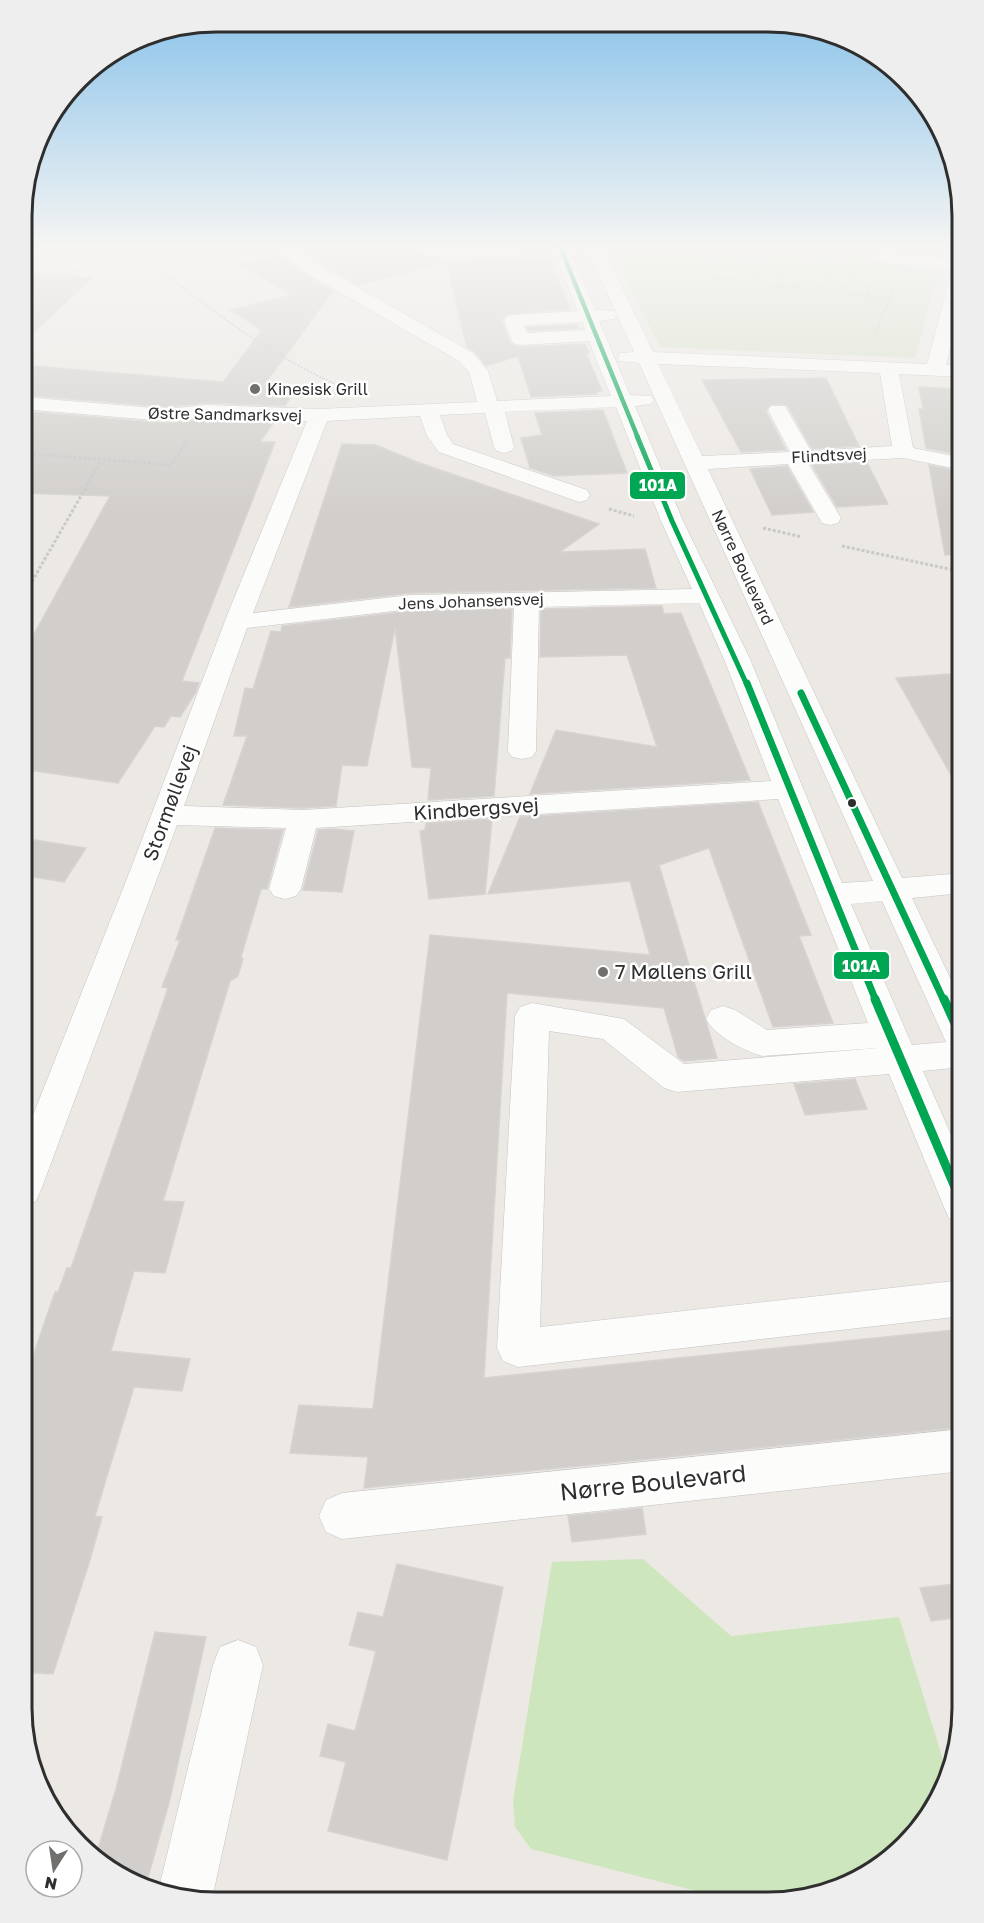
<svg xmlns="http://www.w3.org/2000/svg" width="984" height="1923" font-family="'Golos Text',sans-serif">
  <rect width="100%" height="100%" fill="#ece8e4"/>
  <path fill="#cee6be" d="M643,1559L731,1636L899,1617L949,1779C928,1830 883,1872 832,1891C808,1900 766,1902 740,1902L531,1849L515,1827L513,1801L552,1562Z"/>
  <path fill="#d8e0cc" d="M608,244H946L915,358L660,347Z"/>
  <g fill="#d1cecb" stroke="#d7d4d0" stroke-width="1.5">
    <path d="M337,244H410L420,253L447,260L548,257L570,309L507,314L502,321L511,344L520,347L585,344L589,353H586L602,391L596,392L597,394L531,397L518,356L486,366L475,352L467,347L446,262L358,285L302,251Z"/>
    <path d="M280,255L304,274L333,291L264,385L297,388L285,406L207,403L166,407L22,395V365L223,382L262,330L230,310L292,295L239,263Z"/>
    <path d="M31,274L92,278L22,343L23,288Z"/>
    <path d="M577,325L578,328L529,331L527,327Z"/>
    <path d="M826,378L859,446L812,449L787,405L771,404L766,411L786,450L741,452L702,380Z"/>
    <path d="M919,387L957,389L963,416V456L926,448L919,409H923Z"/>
    <path d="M603,410L627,473L554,476L530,468L521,438L542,435L535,413Z"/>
    <path d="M22,411L166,423L207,419L274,422L260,442H275L182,681L199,683L196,692L180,717L171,716L164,727L155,726L118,783L22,769V656L110,496L22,493Z"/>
    <path d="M342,444L376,445L417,462L599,524L560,552L645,549L656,588L411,593L289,607Z"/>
    <path d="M867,462L888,504L837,507L812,465Z"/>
    <path d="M929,465L963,472V554L945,555Z"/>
    <path d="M787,466L811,508L813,512L772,515L750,469Z"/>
    <path d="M662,606L664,614L681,613L750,780L530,794L556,730L657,747L627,655L540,657L541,609Z"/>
    <path d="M512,609L510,658H505L494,796L428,800L431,768L412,767L395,628L367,766L342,765L336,806L303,808L223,805L247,736H234L245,688L253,689L271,631L281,632L282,626L411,611Z"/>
    <path d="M963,673V796L896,678Z"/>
    <path d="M758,802L811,935L799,936L833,1023L773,1027L709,848L659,865L717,1058L684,1061L678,1057L664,1008L507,993L484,1378L963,1329V1427L364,1488L368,1457L290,1453L299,1405L373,1409L430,935L650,955L630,881L488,894L520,817Z"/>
    <path d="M492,819L485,894L429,899L420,831L425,830L426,823Z"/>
    <path d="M215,828L283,830L267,889H261L241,957L243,959L238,976L230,981L163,1201L184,1202L165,1273L134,1271L111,1351L190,1359L182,1391L134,1387L95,1516L102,1517L90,1560L53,1674L21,1672V1391L55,1292H58L67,1268H71L168,988L162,987L180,940H176Z"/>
    <path d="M333,829L354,831L342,892L303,890L318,830Z"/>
    <path d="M22,838L86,848L64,882L22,875Z"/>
    <path d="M855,1079L867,1109L805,1115L794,1084Z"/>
    <path d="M642,1508L646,1534L572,1542L568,1516Z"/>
    <path d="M397,1564L503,1587L447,1860L328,1831L346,1762L320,1756L328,1724L355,1731L376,1651L349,1645L358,1612L383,1617Z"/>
    <path d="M963,1583V1617L931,1621L920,1588Z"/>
    <path d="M155,1632L206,1637L170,1799L145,1888L95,1859L116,1789Z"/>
  </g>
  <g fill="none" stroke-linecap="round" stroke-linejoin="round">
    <g stroke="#c5c4c5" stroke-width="1">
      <g id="minor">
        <path d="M269,244H288L317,264L473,353L488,371L497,401L611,396L589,341L520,345L513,343L504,320L507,316L513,315L578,311L551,244H567L595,310L614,311L617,315L614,319L599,321L630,395L651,396L654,400L651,404L635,406L683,521L750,659L842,883L873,881L639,363L620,361L618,357L620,353L634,352L585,244H601L653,352L927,364L952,270L879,262L871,257L879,252L954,260L957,255L963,254V293L946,365H963V377L899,374L913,448L963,458V470L903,458L808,463L841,518L838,523L830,525L822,523L788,464L708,469L902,878L963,873V893L912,898L963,1005V1067L923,1071L963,1162V1223L949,1218L944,1207L889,1074L677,1092L664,1088L603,1039L549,1031L540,1327L963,1280V1316L518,1367L503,1361L497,1348L515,1016L520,1007L532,1003L624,1019L684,1064L878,1048L762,1056C743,1050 716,1037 706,1019L711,1010L723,1006L735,1010L767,1030L868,1023L778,799L316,828L301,889L296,896L285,899L274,896L269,889L286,828L177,825L41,1190L36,1201L22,1206V1143L130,871L228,613L307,421L207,417L166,421L22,409V397L166,409L207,405L319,409L477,402L469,372L459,361L305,272ZM582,322L585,330L527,333L524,325ZM658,364L880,373L892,446L811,451L785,406H771L768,410L790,452L702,456ZM616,407L661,521L692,589L411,595L253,613L327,421L420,416L427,436L439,452L579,502L587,500L590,495L587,490L453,444L447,435L440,415L485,413L494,447L497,451L504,453L511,451L514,447L505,412ZM699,603L724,659L771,781L303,810L184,806L247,628L411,609L514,607L508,751L512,757L522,759L532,757L536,751L539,607ZM882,901L946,1042L912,1045L851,904Z"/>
        <path d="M412,244C438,244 463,251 489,249C500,248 514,240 521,249L519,252C495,258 430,265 412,244Z"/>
        <path d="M963,1429V1471L342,1539L326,1532L319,1516L326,1500L342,1493Z"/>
        <path d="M238,1640L256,1647L263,1665L212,1899L190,1900L158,1892L213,1665L220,1647Z"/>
      </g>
    </g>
    <g stroke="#c9c9c8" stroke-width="2" stroke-dasharray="2 1.5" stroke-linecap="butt">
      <path d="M709,244L724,246L710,278L890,298"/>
      <path d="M834,244L853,246"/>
      <path d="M724,246L851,260"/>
      <path d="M23,260L124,256L194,244"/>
      <path d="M733,281L748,249"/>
      <path d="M754,283L770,251"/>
      <path d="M23,285L37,286"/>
      <path d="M778,286L792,253"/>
      <path d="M798,288L809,255"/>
      <path d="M846,288L853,269"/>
      <path d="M822,291L832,258"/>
      <path d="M866,296L870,282"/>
      <path d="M23,299L51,275L117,263L141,254C202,304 263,351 335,384"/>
      <path d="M874,338L894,286"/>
    </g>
    <g stroke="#c9c9c8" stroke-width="3" stroke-dasharray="3 2" stroke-linecap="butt">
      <path d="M22,448H26L29,454L171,465L187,441"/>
      <path d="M609,509L634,516"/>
      <path d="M763,528L802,537"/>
      <path d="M842,546L963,572"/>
      <path d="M22,599L101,461"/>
    </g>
    <use href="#minor" fill="#fcfcfb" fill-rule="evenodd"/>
    <g stroke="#fff" stroke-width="7">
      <path id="bus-1-far3" d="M559,244L638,438"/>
    </g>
    <g stroke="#fff" stroke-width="8">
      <path id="bus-1-far2" d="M637,436L672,521L747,685"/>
    </g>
    <g stroke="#fff" stroke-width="10">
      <g id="bus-1-far1">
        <path d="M747,683L876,1001"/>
        <path d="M801,693L944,1001"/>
      </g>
    </g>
    <g stroke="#fff" stroke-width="14">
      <g id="bus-1">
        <path d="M875,999L963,1206"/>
        <path d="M944,999L963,1041"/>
      </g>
    </g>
    <use href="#bus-1-far3" stroke="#00a651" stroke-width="4.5"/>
    <use href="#bus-1-far2" stroke="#00a651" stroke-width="5"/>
    <use href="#bus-1-far1" stroke="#00a651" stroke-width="7"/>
    <use href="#bus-1" stroke="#00a651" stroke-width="9"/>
  </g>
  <linearGradient id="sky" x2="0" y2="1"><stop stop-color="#88c2ea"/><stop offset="0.48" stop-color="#f6f5f3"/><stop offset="1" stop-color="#f6f5f3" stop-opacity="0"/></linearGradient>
  <rect width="984" height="513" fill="url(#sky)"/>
  <g fill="#706f6e" stroke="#fff" stroke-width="2">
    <circle cx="255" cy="389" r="6"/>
    <circle cx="603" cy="972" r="6"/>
  </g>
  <circle fill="#2e2e2e" stroke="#fff" stroke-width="2" cx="852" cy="803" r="5"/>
  <g text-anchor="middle" stroke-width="5" stroke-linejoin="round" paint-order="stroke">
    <g font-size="16" fill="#2e2e2e" stroke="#fff" text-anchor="start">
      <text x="267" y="395">Kinesisk Grill</text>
    </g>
    <g font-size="16" fill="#2e2e2e" stroke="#fff">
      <text transform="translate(225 414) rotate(1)" y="6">Østre Sandmarksvej</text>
      <text transform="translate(829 455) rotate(-3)" y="6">Flindtsvej</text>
      <text transform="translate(743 567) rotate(65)" y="6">Nørre Boulevard</text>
      <text transform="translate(471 601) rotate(-2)" y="6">Jens Johansensvej</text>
    </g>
    <g font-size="20" fill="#2e2e2e" stroke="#fff">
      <text transform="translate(170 803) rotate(-70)" y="7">Stormøllevej</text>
      <text transform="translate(476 809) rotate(-4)" y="7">Kindbergsvej</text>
    </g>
    <g font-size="20" fill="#2e2e2e" stroke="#fff" text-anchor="start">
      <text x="615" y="979">7 Møllens Grill</text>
    </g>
    <g font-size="24" fill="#2e2e2e" stroke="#fff">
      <text transform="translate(653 1483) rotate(-6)" y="8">Nørre Boulevard</text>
    </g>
  </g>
  <path d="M0 0H984V1923H0ZM216 32H768A184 184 0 0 1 952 216V1708A184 184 0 0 1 768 1892H216A184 184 0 0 1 32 1708V216A184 184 0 0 1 216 32Z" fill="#eee" fill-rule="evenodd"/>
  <path fill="none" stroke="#2e2e2e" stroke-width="3" d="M216 32H768A184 184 0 0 1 952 216V1708A184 184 0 0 1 768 1892H216A184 184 0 0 1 32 1708V216A184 184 0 0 1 216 32Z"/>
  <g stroke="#fff" stroke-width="2">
    <rect x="629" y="471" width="57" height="29" rx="6" fill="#00a651"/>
    <rect x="833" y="951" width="57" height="29" rx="6" fill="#00a651"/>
  </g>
  <g font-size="16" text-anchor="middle" font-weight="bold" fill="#fff">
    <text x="658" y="491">101A</text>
    <text x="861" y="972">101A</text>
  </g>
  <g transform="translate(54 1869) rotate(192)"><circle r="28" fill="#ffffff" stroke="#ababab" stroke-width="1.5"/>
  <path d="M0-4.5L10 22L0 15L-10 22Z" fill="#706f6e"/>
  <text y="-9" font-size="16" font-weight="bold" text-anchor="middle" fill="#2e2e2e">N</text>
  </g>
</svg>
